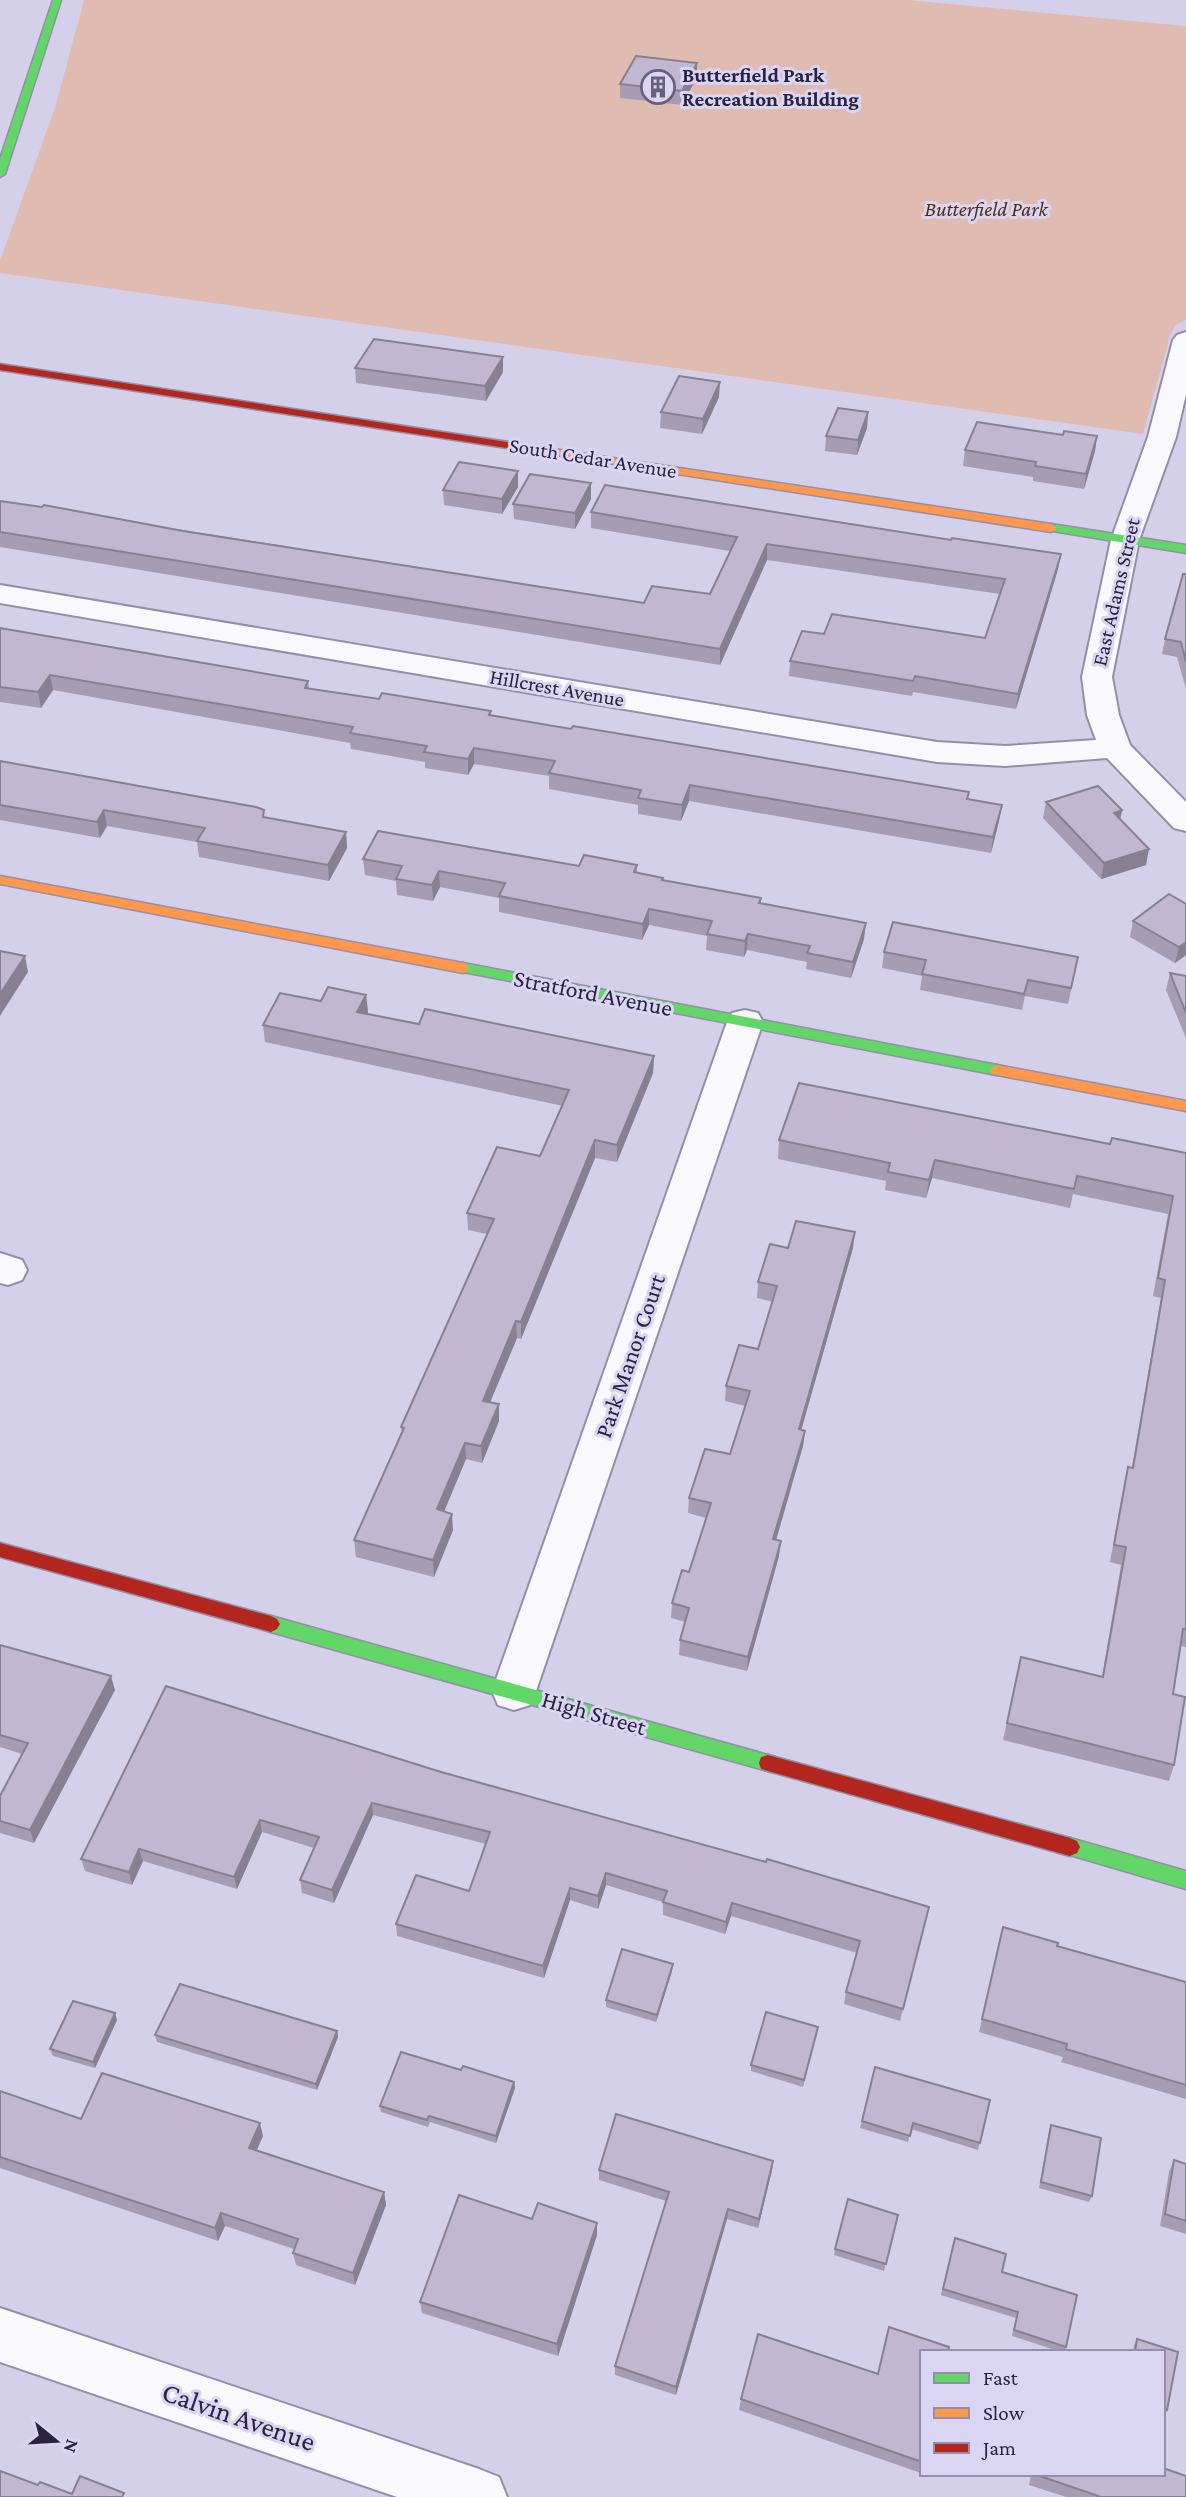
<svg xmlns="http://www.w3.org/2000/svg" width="1186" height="2497" font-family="'Crimson Pro',serif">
  <rect width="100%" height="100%" fill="#d5d0ea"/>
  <path fill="#dfbbb1" d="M84,0H907L1186,26V320L1176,325L1171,333L1143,434L0,273V261L56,105Z"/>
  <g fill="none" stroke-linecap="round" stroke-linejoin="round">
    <g stroke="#948ea7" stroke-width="4">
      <g id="street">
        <path d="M1186,332V394L1176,437L1139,540L1112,677L1119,715L1130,745L1186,802V831L1174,828L1107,758L1005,766L937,762L0,603V585L937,742L1005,746L1096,740L1087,715L1082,677L1111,540L1148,437L1173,340L1177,335Z"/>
        <path d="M745,1010L758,1013L763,1022L536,1691L530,1705L514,1710L498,1705L492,1691L727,1022L732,1013Z"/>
        <path d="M0,1253L22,1260L27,1270L22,1280L8,1285L0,1283Z"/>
        <path d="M0,2308L479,2469L499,2477L507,2497H397L0,2362Z"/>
      </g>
    </g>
    <g stroke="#948ea7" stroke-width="3">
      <g id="fast">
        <path d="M53,0H61L5,174L0,177V159Z"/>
        <path d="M1051,524L1186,545V553L1047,530L1045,528Z"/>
        <path d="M463,963L997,1065L1004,1070L997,1075L458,971L456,968Z"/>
        <path d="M271,1616L768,1755L775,1757L777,1763L775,1769L768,1771L271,1632L265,1629L262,1624L265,1619Z"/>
        <path d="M1070,1838L1186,1871V1889L1063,1853L1060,1847L1063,1841Z"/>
      </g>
    </g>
    <g stroke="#948ea7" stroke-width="3">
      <g id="slow">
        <path d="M553,449L1051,524L1057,528L1051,532L549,454L547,452Z"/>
        <path d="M0,876L463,963L470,968L463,973L0,884Z"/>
        <path d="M997,1065L1186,1101V1111L992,1074L990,1070Z"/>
      </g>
    </g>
    <g stroke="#948ea7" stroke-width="3">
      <g id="jam">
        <path d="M0,364L553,449L559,452L553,455L0,370Z"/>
        <path d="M0,1543L271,1616L277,1619L280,1624L277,1629L271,1632L0,1557Z"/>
        <path d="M768,1755L1070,1838L1077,1841L1080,1847L1077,1853L1070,1856L768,1771L761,1769L759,1763L761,1757Z"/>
      </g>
    </g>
    <use href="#street" fill="#f9f8fc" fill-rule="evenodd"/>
    <use href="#fast" fill="#63d668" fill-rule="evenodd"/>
    <use href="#slow" fill="#ff974d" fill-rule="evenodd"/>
    <use href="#jam" fill="#b3261e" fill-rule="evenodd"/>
  </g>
  <g fill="#a69db4">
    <path d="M697,63V77L682,105L620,98V84Z"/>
    <path d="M503,357V372L486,401L356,383L355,368Z"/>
    <path d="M719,397L702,434L660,428L661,412Z"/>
    <path d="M868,412L867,428L857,455L825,451L826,436Z"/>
    <path d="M1063,435L1097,436L1095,451L1084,489L1033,481V477L963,466L965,450Z"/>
    <path d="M591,483V499L575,529L514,519L513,504Z"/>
    <path d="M518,487L502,514L444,505L443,490Z"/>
    <path d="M0,501L644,603L710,594L730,551L591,528V512L1058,569L1016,709L913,692L912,696L789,676L790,661L824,634L985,638L1000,594L767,560L720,665L0,547Z"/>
    <path d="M1186,574V689L1177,657L1162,654L1165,639Z"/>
    <path d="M0,628L308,681L309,688L379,699L491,711V715L968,799L999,821L991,853L689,801L681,821L638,814V805L549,789V776L474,764L468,775L425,768V762L351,749L350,743L53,690L41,708L0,702Z"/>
    <path d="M0,761L265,818L346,832L347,848L329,881L199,857L197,842L107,826L100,838L0,820Z"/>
    <path d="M1046,802L1122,810L1120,819L1146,865L1101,879L1043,818Z"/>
    <path d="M363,859L579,866L637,865V873L663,880L761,898V904L864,939L851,978L806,969L807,962L747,950L744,957L706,950L707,936L649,925L642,940L499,912V898L440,887L433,901L397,895L396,881L365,875Z"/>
    <path d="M1169,894L1186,955L1175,963L1130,937L1133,921Z"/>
    <path d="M884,952L1075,973L1068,1004L1025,996L1022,1010L920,990L922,976L882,968Z"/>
    <path d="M1170,973L1186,976V1038L1166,990Z"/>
    <path d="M366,995L368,1012L367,1013L419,1024L654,1056L653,1073L617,1162L595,1158L521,1339L517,1338L490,1402L499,1421L482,1463L466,1459L444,1511L453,1530L434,1577L356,1557L354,1540L402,1434L401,1427L487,1234L468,1230L467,1213L540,1156L563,1106L265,1042L263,1025L321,1001Z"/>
    <path d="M779,1140L1110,1144L1186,1153V1647L1181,1646L1173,1694L1174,1765L1169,1781L1003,1740L1021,1657L1102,1677L1121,1565L1110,1562L1124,1484L1128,1467H1132L1161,1298L1153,1296L1168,1214L1073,1194L1070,1208L932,1178L926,1198L885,1190L886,1181L778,1159Z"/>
    <path d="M788,1248H853L801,1430L805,1431L803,1446L776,1540L779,1556L747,1671L679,1655L680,1640L685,1622L671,1618L672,1603L689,1572L706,1518L688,1513L689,1498L730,1454L745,1406L725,1401L726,1386L758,1349L773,1302L757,1298L758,1282Z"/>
    <path d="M0,1645L115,1690L34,1843L0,1833V1796L22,1754L0,1747Z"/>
    <path d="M441,1772L929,1907L900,2021L844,2004L846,1992L857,1953L731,1916L725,1934L663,1915V1902L606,1885L598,1909L570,1900L544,1978L397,1936L396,1924L469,1891L486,1844L373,1815L334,1903L302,1893L300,1880L314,1848L262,1832L237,1889L143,1861L132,1885L85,1871L81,1859Z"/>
    <path d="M1003,1927L1057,1946L1186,1982V2099L1061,2062L1063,2057L979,2032Z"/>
    <path d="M672,1971L656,2022L606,2007V2000Z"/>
    <path d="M117,2020L95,2068L53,2056L50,2049Z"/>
    <path d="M337,2031L338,2037L317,2090L157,2042L155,2035Z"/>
    <path d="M817,2034L803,2087L751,2071V2065Z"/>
    <path d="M875,2067L990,2100L978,2150L911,2129L908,2142L860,2128Z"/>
    <path d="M461,2070L514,2082L515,2088L496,2143L430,2122L428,2127L381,2112L380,2106Z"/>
    <path d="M0,2091L81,2119L263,2136L256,2150L384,2192L386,2205L355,2285L296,2265L293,2253L294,2249L225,2226L218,2241L0,2168Z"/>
    <path d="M1051,2125L1092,2196L1089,2202L1039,2188L1049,2131Z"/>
    <path d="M1174,2160L1186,2164V2234L1160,2226L1169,2172Z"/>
    <path d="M773,2161L772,2170L758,2228L727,2219L676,2395L615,2375V2366L666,2201L599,2180V2170Z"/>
    <path d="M898,2215L884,2271L834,2255L835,2249Z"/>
    <path d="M532,2219L597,2235L558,2356L422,2313L420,2302Z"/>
    <path d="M955,2238L1066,2347L1065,2352H1061L1012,2336L1016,2318L941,2295Z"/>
    <path d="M1137,2339L1178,2352L1167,2410L1164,2415H1163V2352H1133L1134,2345Z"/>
    <path d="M922,2352V2469L921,2473L739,2410L741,2399L878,2374Z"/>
    <path d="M1031,2474H1163L1186,2497H1066L1029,2485Z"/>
  </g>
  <g fill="#878092">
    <path d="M697,63V77L682,105V91Z"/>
    <path d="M503,357V372L486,401L485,386Z"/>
    <path d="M720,382L719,397L702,434L703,419Z"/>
    <path d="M868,412L867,428L857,455L858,440Z"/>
    <path d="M1097,436L1095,451L1084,489L1086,474Z"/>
    <path d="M518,471V487L502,514V499Z"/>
    <path d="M591,483V499L575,529V513Z"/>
    <path d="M767,544V560L720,665V649Z"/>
    <path d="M1061,554L1058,569L1016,709L1018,694Z"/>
    <path d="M50,675L53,690L41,708L38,692Z"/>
    <path d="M474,748V764L468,775V759Z"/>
    <path d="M690,785L689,801L681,821L682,805Z"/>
    <path d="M1002,805L999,821L991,853L993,837Z"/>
    <path d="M104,810L107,826L100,838L97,822Z"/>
    <path d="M1122,810L1119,826L1114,813Z"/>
    <path d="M346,832L347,848L329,881L328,865Z"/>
    <path d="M1149,849L1146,865L1101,879L1104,863Z"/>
    <path d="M439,871L440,887L433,901L432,885Z"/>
    <path d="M649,909V925L642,940L643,924Z"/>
    <path d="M866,923L864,939L851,978L853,962Z"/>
    <path d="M748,934L747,950L744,957L745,941Z"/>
    <path d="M1186,942V955L1175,963L1179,947Z"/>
    <path d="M25,956L28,972L0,1016V994Z"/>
    <path d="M366,995L368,1012L359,1029L357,1012Z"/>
    <path d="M654,1056L653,1073L617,1162V1145Z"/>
    <path d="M595,1140V1158L521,1339V1322Z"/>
    <path d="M935,1160L932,1178L926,1198L929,1180Z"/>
    <path d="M855,1232L853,1248L797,1445L799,1429Z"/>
    <path d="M516,1321L517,1338L484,1417L483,1401Z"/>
    <path d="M499,1404V1421L482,1463L481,1446Z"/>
    <path d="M805,1431L803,1446L772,1554L773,1539Z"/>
    <path d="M465,1443L466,1459L438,1526L437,1509Z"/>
    <path d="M452,1514L453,1530L434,1577L433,1560Z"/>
    <path d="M781,1541L779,1556L747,1671L748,1657Z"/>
    <path d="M111,1676L115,1690L34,1843L30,1830Z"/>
    <path d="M372,1803L373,1815L334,1903L332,1890Z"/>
    <path d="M260,1820L262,1832L237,1889L234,1877Z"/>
    <path d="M139,1849L143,1861L132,1885L129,1872Z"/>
    <path d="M606,1873V1885L598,1909V1896Z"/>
    <path d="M570,1888V1900L544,1978L543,1966Z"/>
    <path d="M732,1903L731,1916L725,1934L726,1922Z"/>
    <path d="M673,1964L672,1971L656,2022L657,2015Z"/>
    <path d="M115,2013L117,2020L95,2068L93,2062Z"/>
    <path d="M337,2031L338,2037L317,2090L316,2084Z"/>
    <path d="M514,2082L515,2088L496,2143V2136Z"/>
    <path d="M260,2123L263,2136L252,2161L249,2148Z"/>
    <path d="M773,2161L772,2170L758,2228L759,2219Z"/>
    <path d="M384,2192L386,2205L355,2285L353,2273Z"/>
    <path d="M728,2209L727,2219L676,2395V2387Z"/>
    <path d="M221,2213L225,2226L218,2241L215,2228Z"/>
    <path d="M597,2223V2235L558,2356L557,2344Z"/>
  </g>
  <g fill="#c1b7d1" stroke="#878092" stroke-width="2">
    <path d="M636,56L697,63L682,91L620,84Z"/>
    <path d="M374,339L503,357L485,386L355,368Z"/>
    <path d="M679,376L720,382L703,419L661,412Z"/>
    <path d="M838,408L868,412L858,440L826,436Z"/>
    <path d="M977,422L1063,435L1064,431L1097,436L1086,474L1035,466L1036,462L965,450Z"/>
    <path d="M459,462L518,471L502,499L443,490Z"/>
    <path d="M530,474L591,483L575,513L513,504Z"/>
    <path d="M605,485L951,540L952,538L1061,554L1018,694L915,676L913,681L790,661L802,631L824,634L832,614L985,638L1005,579L767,544L720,649L0,532V501L42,507L44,505L183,531L644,603L652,586L710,594L737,537L591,512Z"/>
    <path d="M1183,574H1186V662L1181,642L1165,639Z"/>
    <path d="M0,628L308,681L305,688L379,699L382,693L491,711L489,715L571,729L573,726L969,792L967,799L1002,805L993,837L690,785L682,805L638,798L641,790L549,773L555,761L474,748L468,759L424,752L427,746L350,733L353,727L50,675L38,692L0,687Z"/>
    <path d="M0,761L256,807L264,810L263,817L346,832L328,865L197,841L205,828L104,810L97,822L0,805Z"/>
    <path d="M1098,786L1122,810L1114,813L1149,849L1104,863L1046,802Z"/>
    <path d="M378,831L579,866L584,855L637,865L634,872L663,878L662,880L761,898L759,903L866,923L853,962L807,953L810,946L748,934L745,941L707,934L712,921L649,909L643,924L499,896L505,883L439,871L432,885L396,879L402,866L363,859Z"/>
    <path d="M1169,894L1186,904V942L1179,947L1133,921Z"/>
    <path d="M893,922L1078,957L1071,988L1028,980L1024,994L922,974L926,960L884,952Z"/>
    <path d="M0,951L25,956L0,994Z"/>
    <path d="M1170,973L1186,976V1013Z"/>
    <path d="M328,987L366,995L357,1012L419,1024L425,1009L654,1056L617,1145L595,1140L521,1322L516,1321L483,1401L499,1404L481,1446L465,1443L437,1509L452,1514L433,1560L354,1540L404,1428L401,1427L494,1219L467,1213L497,1147L540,1156L569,1090L263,1025L280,993L321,1001Z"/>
    <path d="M799,1083L1110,1144L1112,1138L1186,1153V1629H1183L1173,1694L1185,1697L1174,1765L1007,1723L1021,1657L1103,1677L1126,1547L1114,1545L1128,1467L1133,1468L1165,1280L1158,1278L1173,1196L1077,1176L1074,1189L935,1160L929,1180L888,1172L890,1163L779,1140Z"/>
    <path d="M796,1221L855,1232L799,1429L805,1431L773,1539L781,1541L748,1657L680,1640L689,1608L672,1603L682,1570L689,1572L711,1503L689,1498L705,1449L730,1454L750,1391L726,1386L739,1345L758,1349L777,1286L758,1282L770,1244L788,1248Z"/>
    <path d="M0,1645L111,1676L30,1830L0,1821V1796L28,1743L0,1735Z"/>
    <path d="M166,1686L441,1772L766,1862L767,1859L929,1907L903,2009L846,1992L860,1941L732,1903L726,1922L663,1902L667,1891L606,1873L598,1896L570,1888L543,1966L396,1924L416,1875L469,1891L490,1832L372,1803L332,1890L300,1880L319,1837L260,1820L234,1877L139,1849L129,1872L81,1859Z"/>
    <path d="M1003,1927L1058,1943L1057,1946L1186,1982V2085L1066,2049L1067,2044L982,2019Z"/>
    <path d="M622,1949L673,1964L657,2015L606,2000Z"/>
    <path d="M180,1984L337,2031L316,2084L155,2035Z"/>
    <path d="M73,2001L115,2013L93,2062L50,2049Z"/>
    <path d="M766,2012L818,2027L804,2080L751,2065Z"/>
    <path d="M401,2052L461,2070L463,2066L514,2082L496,2136L429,2116L427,2120L380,2106Z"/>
    <path d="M875,2067L990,2100L980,2143L913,2123L910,2136L862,2121Z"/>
    <path d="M102,2073L260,2123L249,2148L384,2192L353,2273L293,2253L298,2239L221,2213L215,2228L0,2157V2091L81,2119Z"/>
    <path d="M616,2114L773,2161L759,2219L728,2209L676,2387L615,2366L669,2192L599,2170Z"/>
    <path d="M1051,2125L1101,2138L1092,2196L1041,2182Z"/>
    <path d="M1174,2160L1186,2164V2221L1165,2214Z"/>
    <path d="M459,2195L532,2219L538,2203L597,2223L557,2344L420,2302Z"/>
    <path d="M848,2199L898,2215L886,2264L835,2249Z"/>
    <path d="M955,2238L1006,2254L1002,2272L1077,2295L1066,2347L1014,2330L1018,2312L943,2289Z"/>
    <path d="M889,2327L949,2347L948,2352H922V2462L741,2399L758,2334L878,2374Z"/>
    <path d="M1137,2339L1178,2352L1167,2410L1163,2408V2352H1135Z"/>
    <path d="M1163,2468L1186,2476V2497H1101L1034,2474H1163Z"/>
    <path d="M0,2471L38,2485L40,2482L72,2494L80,2476L124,2493L122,2497H0Z"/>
  </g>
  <defs>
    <g id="building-ring" transform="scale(1.75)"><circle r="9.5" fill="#dbd5f4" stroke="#66607c" stroke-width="1.5"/><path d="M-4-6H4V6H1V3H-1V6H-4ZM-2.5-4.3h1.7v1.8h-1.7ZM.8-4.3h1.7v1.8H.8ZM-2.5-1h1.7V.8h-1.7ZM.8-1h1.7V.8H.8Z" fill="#66607c"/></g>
  </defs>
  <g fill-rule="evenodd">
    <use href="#building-ring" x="658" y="87"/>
  </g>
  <g text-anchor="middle" stroke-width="6" stroke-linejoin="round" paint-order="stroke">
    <g font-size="21" font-weight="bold" fill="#2a2340" stroke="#dbd5f4" text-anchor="start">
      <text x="682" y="82">Butterfield Park<tspan x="682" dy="24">Recreation Building</tspan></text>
    </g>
    <g font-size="21" font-style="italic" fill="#502f18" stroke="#dbd5f4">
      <text x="986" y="216">Butterfield Park</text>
    </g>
    <g font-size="21" fill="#2a2340" stroke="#dbd5f4">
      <text transform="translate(593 458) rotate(9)" y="7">South Cedar Avenue</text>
      <text transform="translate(1116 592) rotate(-77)" y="7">East Adams Street</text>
      <text transform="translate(557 688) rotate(10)" y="7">Hillcrest Avenue</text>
    </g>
    <g font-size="24" fill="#2a2340" stroke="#dbd5f4">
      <text transform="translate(593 993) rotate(11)" y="8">Stratford Avenue</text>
      <text transform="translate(630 1356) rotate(-71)" y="8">Park Manor Court</text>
      <text transform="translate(594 1713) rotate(16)" y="8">High Street</text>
    </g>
    <g font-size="28" fill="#2a2340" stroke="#dbd5f4">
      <text transform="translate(239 2416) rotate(19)" y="10">Calvin Avenue</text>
    </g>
  </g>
  <rect x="920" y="2350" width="245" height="126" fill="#dbd5f4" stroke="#948eac" stroke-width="2"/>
  <rect x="934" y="2373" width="35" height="10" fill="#63d668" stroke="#948eac" stroke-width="2"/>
  <text x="983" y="2385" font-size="21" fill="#2a2340">Fast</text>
  <rect x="934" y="2408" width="35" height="10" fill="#ff974d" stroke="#948eac" stroke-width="2"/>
  <text x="983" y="2420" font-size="21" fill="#2a2340">Slow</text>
  <rect x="934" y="2443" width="35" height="10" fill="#b3261e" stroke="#948eac" stroke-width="2"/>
  <text x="983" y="2455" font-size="21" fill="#2a2340">Jam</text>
  <g transform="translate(56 2441) rotate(108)" stroke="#dbd5f4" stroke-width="5" paint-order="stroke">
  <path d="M0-5L12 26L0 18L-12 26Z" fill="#2a2340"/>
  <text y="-10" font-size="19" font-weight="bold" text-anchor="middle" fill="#2a2340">N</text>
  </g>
</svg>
